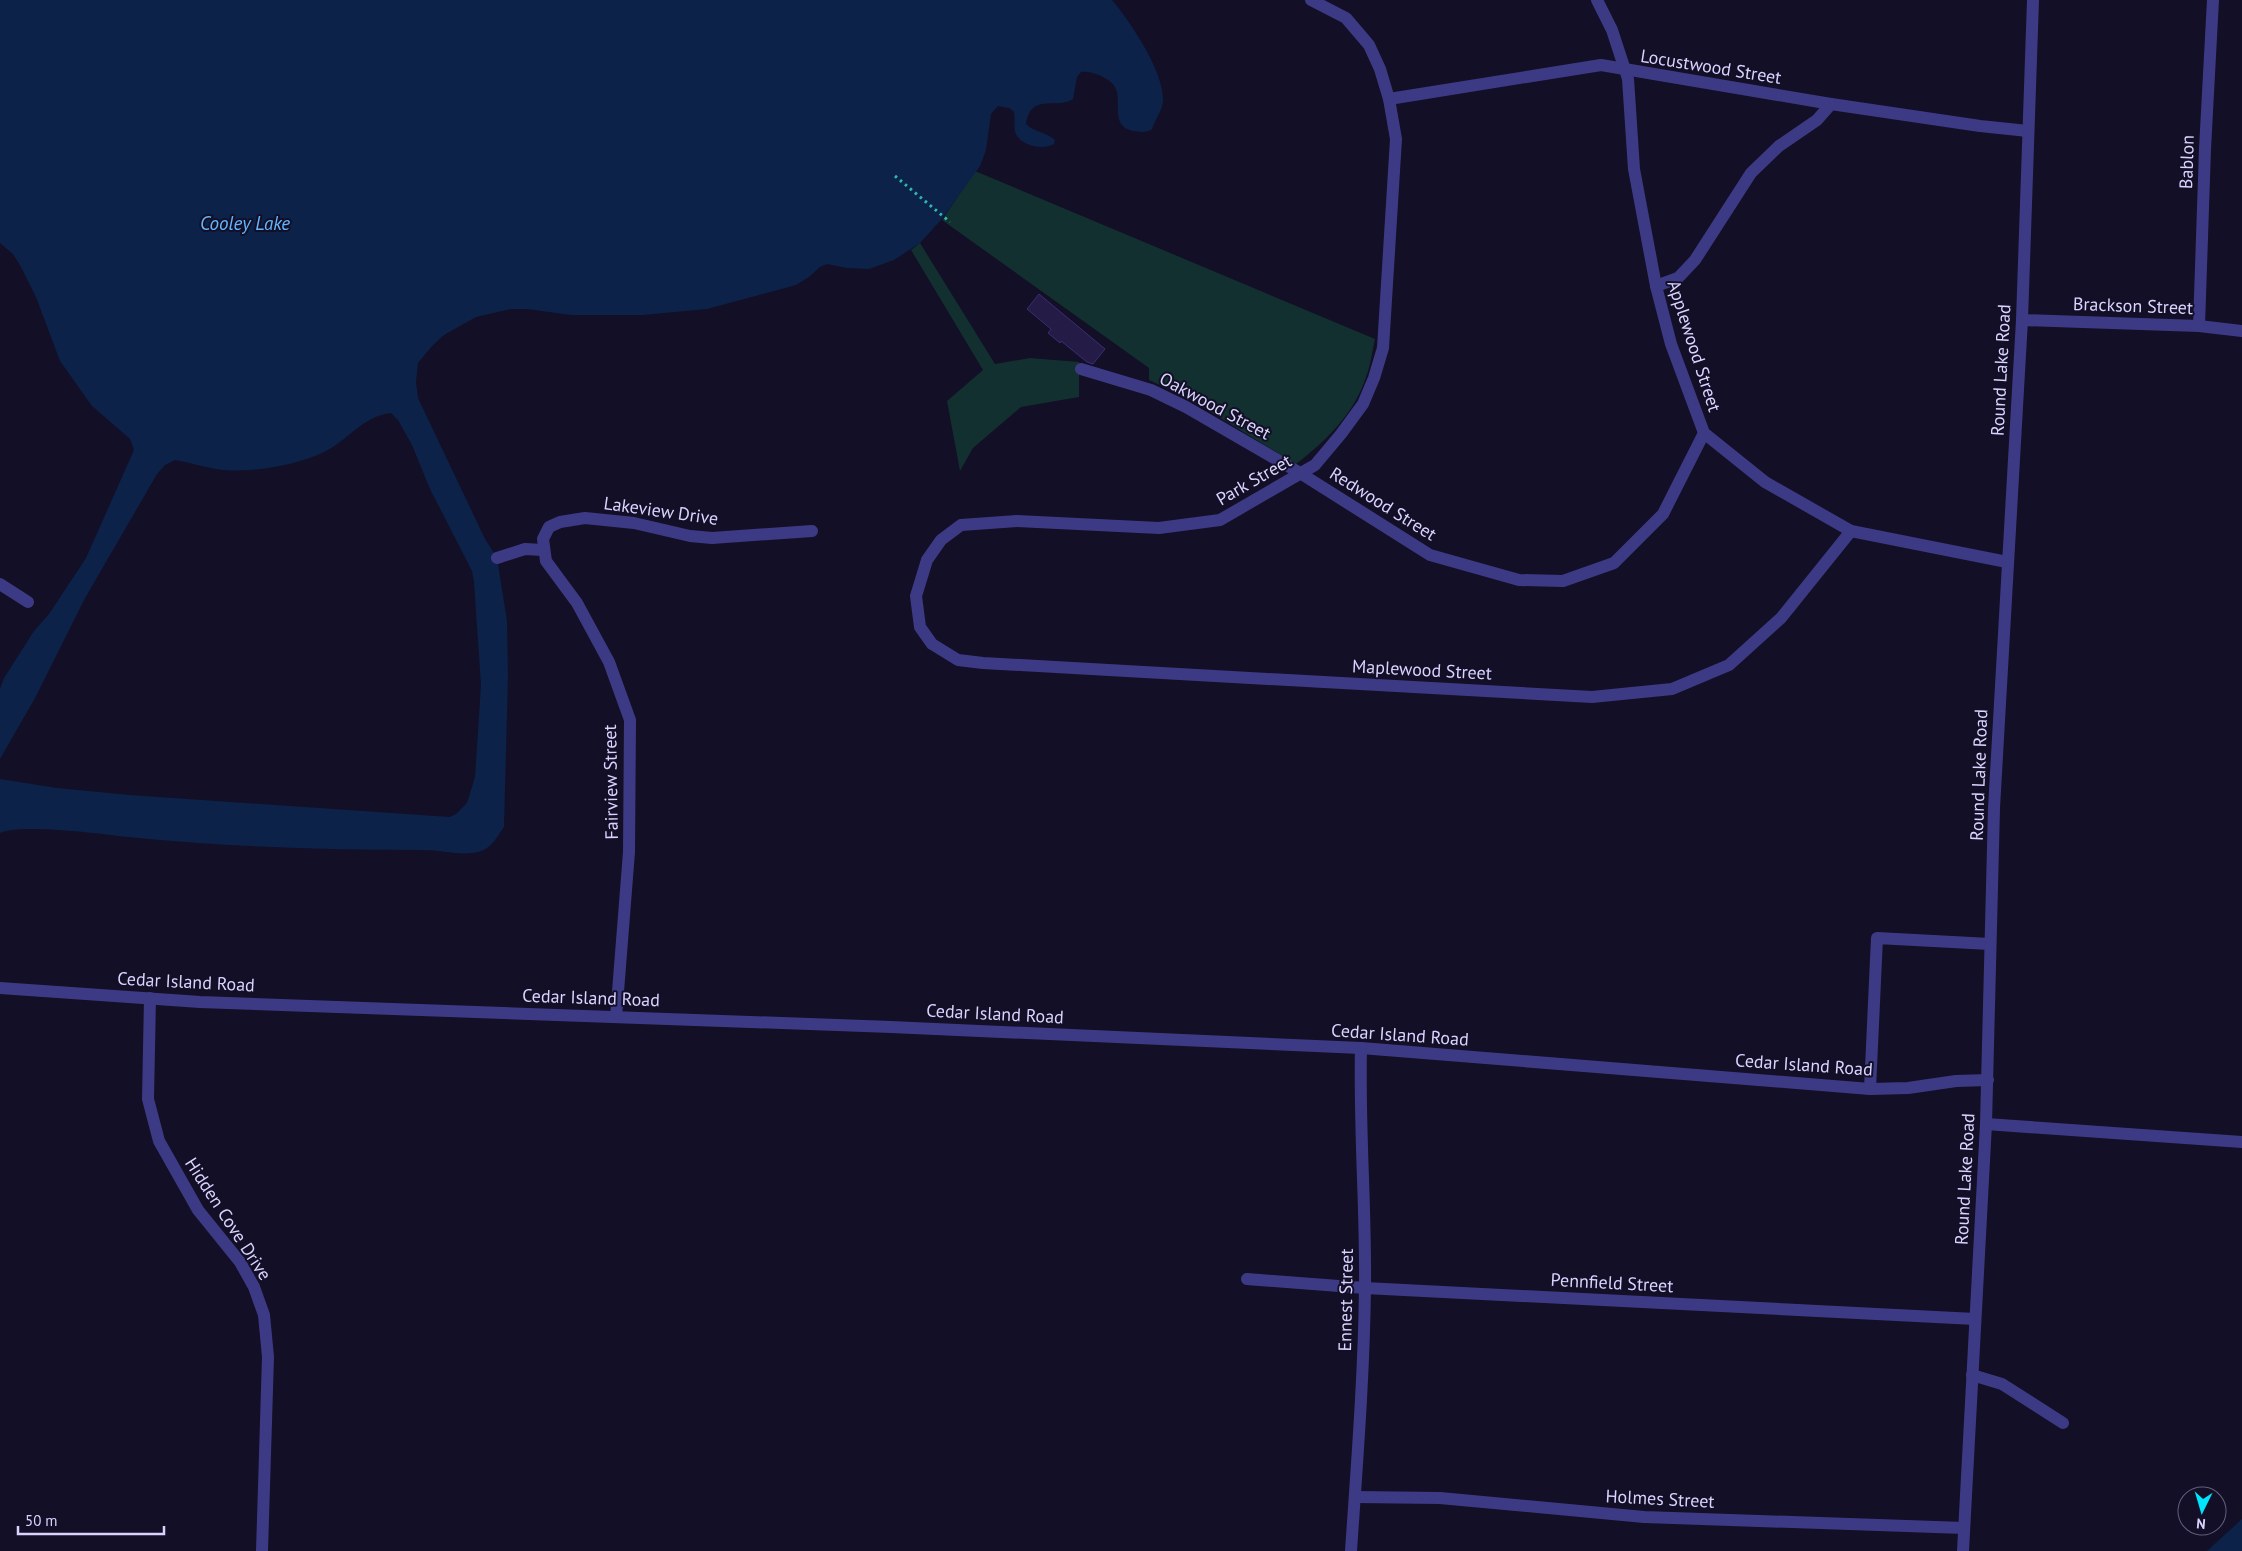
<svg xmlns="http://www.w3.org/2000/svg" width="2242" height="1551" font-family="'PT Sans',sans-serif">
  <rect width="100%" height="100%" fill="#130f26"/>
  <g fill="#12302f">
    <path d="M975,171L1375,339C1372,351 1371,365 1366,377C1354,414 1326,441 1296,464L1186,397L1149,380V368L942,220Z"/>
    <path d="M920,243L995,364L1030,358L1079,362V397L1021,407L973,448L960,471L947,401L983,370L911,250Z"/>
  </g>
  <g fill="#0c2248">
    <path d="M0,0H1112C1130,21 1164,72 1163,100C1163,110 1155,119 1152,129C1147,133 1140,132 1133,131C1109,126 1123,101 1115,87C1110,78 1091,70 1081,72L1077,77L1073,99C1057,110 1031,92 1026,124C1034,132 1046,132 1055,140L1054,144C1043,151 1019,145 1015,132C1014,126 1015,118 1014,112L1009,108L998,106L991,114L986,150L980,166L941,220L920,243L894,260L869,269L847,268L827,264L820,267L809,277L796,285L707,309L643,315H571L527,309H511L476,317L444,335L432,346L418,363L416,382L418,398L485,539L497,558L507,621L508,677L504,827C498,835 492,848 481,851C464,857 442,850 424,850C326,850 226,847 128,837C103,834 19,823 0,833V779L57,788L130,795L450,817L456,814L467,803L475,777L481,685L474,582L472,571L430,489L412,445L398,420L391,413C362,416 347,442 322,453C294,466 246,474 216,469C202,467 189,462 175,460L165,465L157,474L84,600L35,698L0,759V689L4,678L34,631L49,614L86,558L134,450L130,439L92,406L60,361L36,297L21,267L13,254L0,243Z"/>
    <path d="M2242,1519V1551H2207Z"/>
  </g>
  <path fill="#241b47" stroke="#3b2d73" d="M1039,294L1105,349L1093,364L1087,362L1061,341L1060,343L1048,333L1051,329L1027,309Z"/>
  <g fill="none" stroke-linecap="round" stroke-linejoin="round">
    <path stroke="#2fb8b0" stroke-width="3" stroke-dasharray="2.5 4" stroke-linecap="butt" d="M895,176L950,222"/>
    <g stroke="#3d3a85" stroke-width="12">
      <path d="M1311,0L1346,18L1369,45L1380,69L1389,99L1396,139L1383,348L1374,378L1363,404L1341,434L1315,465L1220,520L1159,528L1017,521L961,525L941,540L927,560L916,596L920,627L932,644L958,660L983,663L1592,697L1672,689L1729,665L1781,618L1851,531"/>
      <path d="M1597,0L1612,30L1628,79L1634,169L1656,286L1671,344L1704,433L1765,482L1851,531L2007,562"/>
      <path d="M1389,99L1601,65L1831,104L1980,126L2028,131"/>
      <path d="M1656,286L1678,278L1695,260L1751,173L1779,146L1817,120L1831,104"/>
      <path d="M2022,320L2199,326L2242,331"/>
      <path d="M2199,326L2205,149L2213,0"/>
      <path d="M1081,369L1151,390L1186,407L1300,473L1430,555L1519,580L1563,581L1614,563L1663,514L1704,433"/>
      <path d="M497,558L525,549L543,550"/>
      <path d="M0,584L28,602"/>
      <path d="M0,988L200,1002L891,1027L1361,1048L1870,1089L1908,1088L1956,1081L1988,1080"/>
      <path d="M150,998L148,1099L159,1141L198,1210L240,1262L254,1287L264,1315L268,1357L262,1551"/>
      <path d="M616,1017L629,852L630,720L609,662L577,603L546,561L543,539L549,527L560,522L585,518L634,523L690,536L712,538L812,531"/>
      <path d="M1870,1089L1877,938L1990,944"/>
      <path d="M1986,1124L2242,1142"/>
      <path d="M1247,1279L1365,1288L1975,1319"/>
      <path d="M1972,1375L2002,1384L2063,1423"/>
      <path d="M1355,1497L1440,1498L1644,1517L1964,1528"/>
      <path d="M1351,1551C1357,1463 1364,1375 1365,1287C1366,1207 1359,1128 1361,1048"/>
      <path d="M1963,1551L1986,1124L1994,808L2022,320L2033,0"/>
    </g>
  </g>
  <g text-anchor="middle" stroke-width="4" stroke-linejoin="round" paint-order="stroke">
    <g font-size="18" fill="#d9d4ff" stroke="#130f26">
      <text transform="translate(1711 67) rotate(9)" y="6">Locustwood Street</text>
      <text transform="translate(2187 162) rotate(-88)" y="6">Bablon</text>
      <text transform="translate(2133 306) rotate(2)" y="6">Brackson Street</text>
      <text transform="translate(1694 346) rotate(72)" y="6">Applewood Street</text>
      <text transform="translate(2001 370) rotate(-87)" y="6">Round Lake Road</text>
      <text transform="translate(1215 406) rotate(28)" y="6">Oakwood Street</text>
      <text transform="translate(1254 480) rotate(-30)" y="6">Park Street</text>
      <text transform="translate(1383 504) rotate(32)" y="6">Redwood Street</text>
      <text transform="translate(661 511) rotate(8)" y="6">Lakeview Drive</text>
      <text transform="translate(1422 670) rotate(3)" y="6">Maplewood Street</text>
      <text transform="translate(1979 775) rotate(-88)" y="6">Round Lake Road</text>
      <text transform="translate(611 782) rotate(-91)" y="6">Fairview Street</text>
      <text transform="translate(186 982) rotate(3)" y="6">Cedar Island Road</text>
      <text transform="translate(591 998) rotate(2)" y="6">Cedar Island Road</text>
      <text transform="translate(995 1014) rotate(3)" y="6">Cedar Island Road</text>
      <text transform="translate(1400 1035) rotate(4)" y="6">Cedar Island Road</text>
      <text transform="translate(1804 1065) rotate(4)" y="6">Cedar Island Road</text>
      <text transform="translate(1965 1179) rotate(-87)" y="6">Round Lake Road</text>
      <text transform="translate(228 1219) rotate(57)" y="6">Hidden Cove Drive</text>
      <text transform="translate(1612 1283) rotate(3)" y="6">Pennfield Street</text>
      <text transform="translate(1346 1300) rotate(-89)" y="6">Ennest Street</text>
      <text transform="translate(1660 1499) rotate(3)" y="6">Holmes Street</text>
    </g>
    <g font-size="19" font-style="italic" fill="#62b6ff" stroke="#130f26">
      <text x="245" y="230">Cooley Lake</text>
    </g>
  </g>
  <g transform="translate(2202 1511) rotate(185)"><circle r="24" fill="#130f26" stroke="#625e7d"/>
  <path d="M0-4L9 19L0 12L-9 19Z" fill="#00e5ff"/>
  <text y="-8" font-size="14" font-weight="bold" text-anchor="middle" fill="#d9d4ff">N</text>
  </g>
  <path d="M18 1526v8h146v-8" fill="none" stroke="#d9d4ff" stroke-width="2.5"/>
  <text x="25" y="1526" font-size="15" fill="#d9d4ff" stroke="#130f26" stroke-width="4" paint-order="stroke">50 m</text>
</svg>
